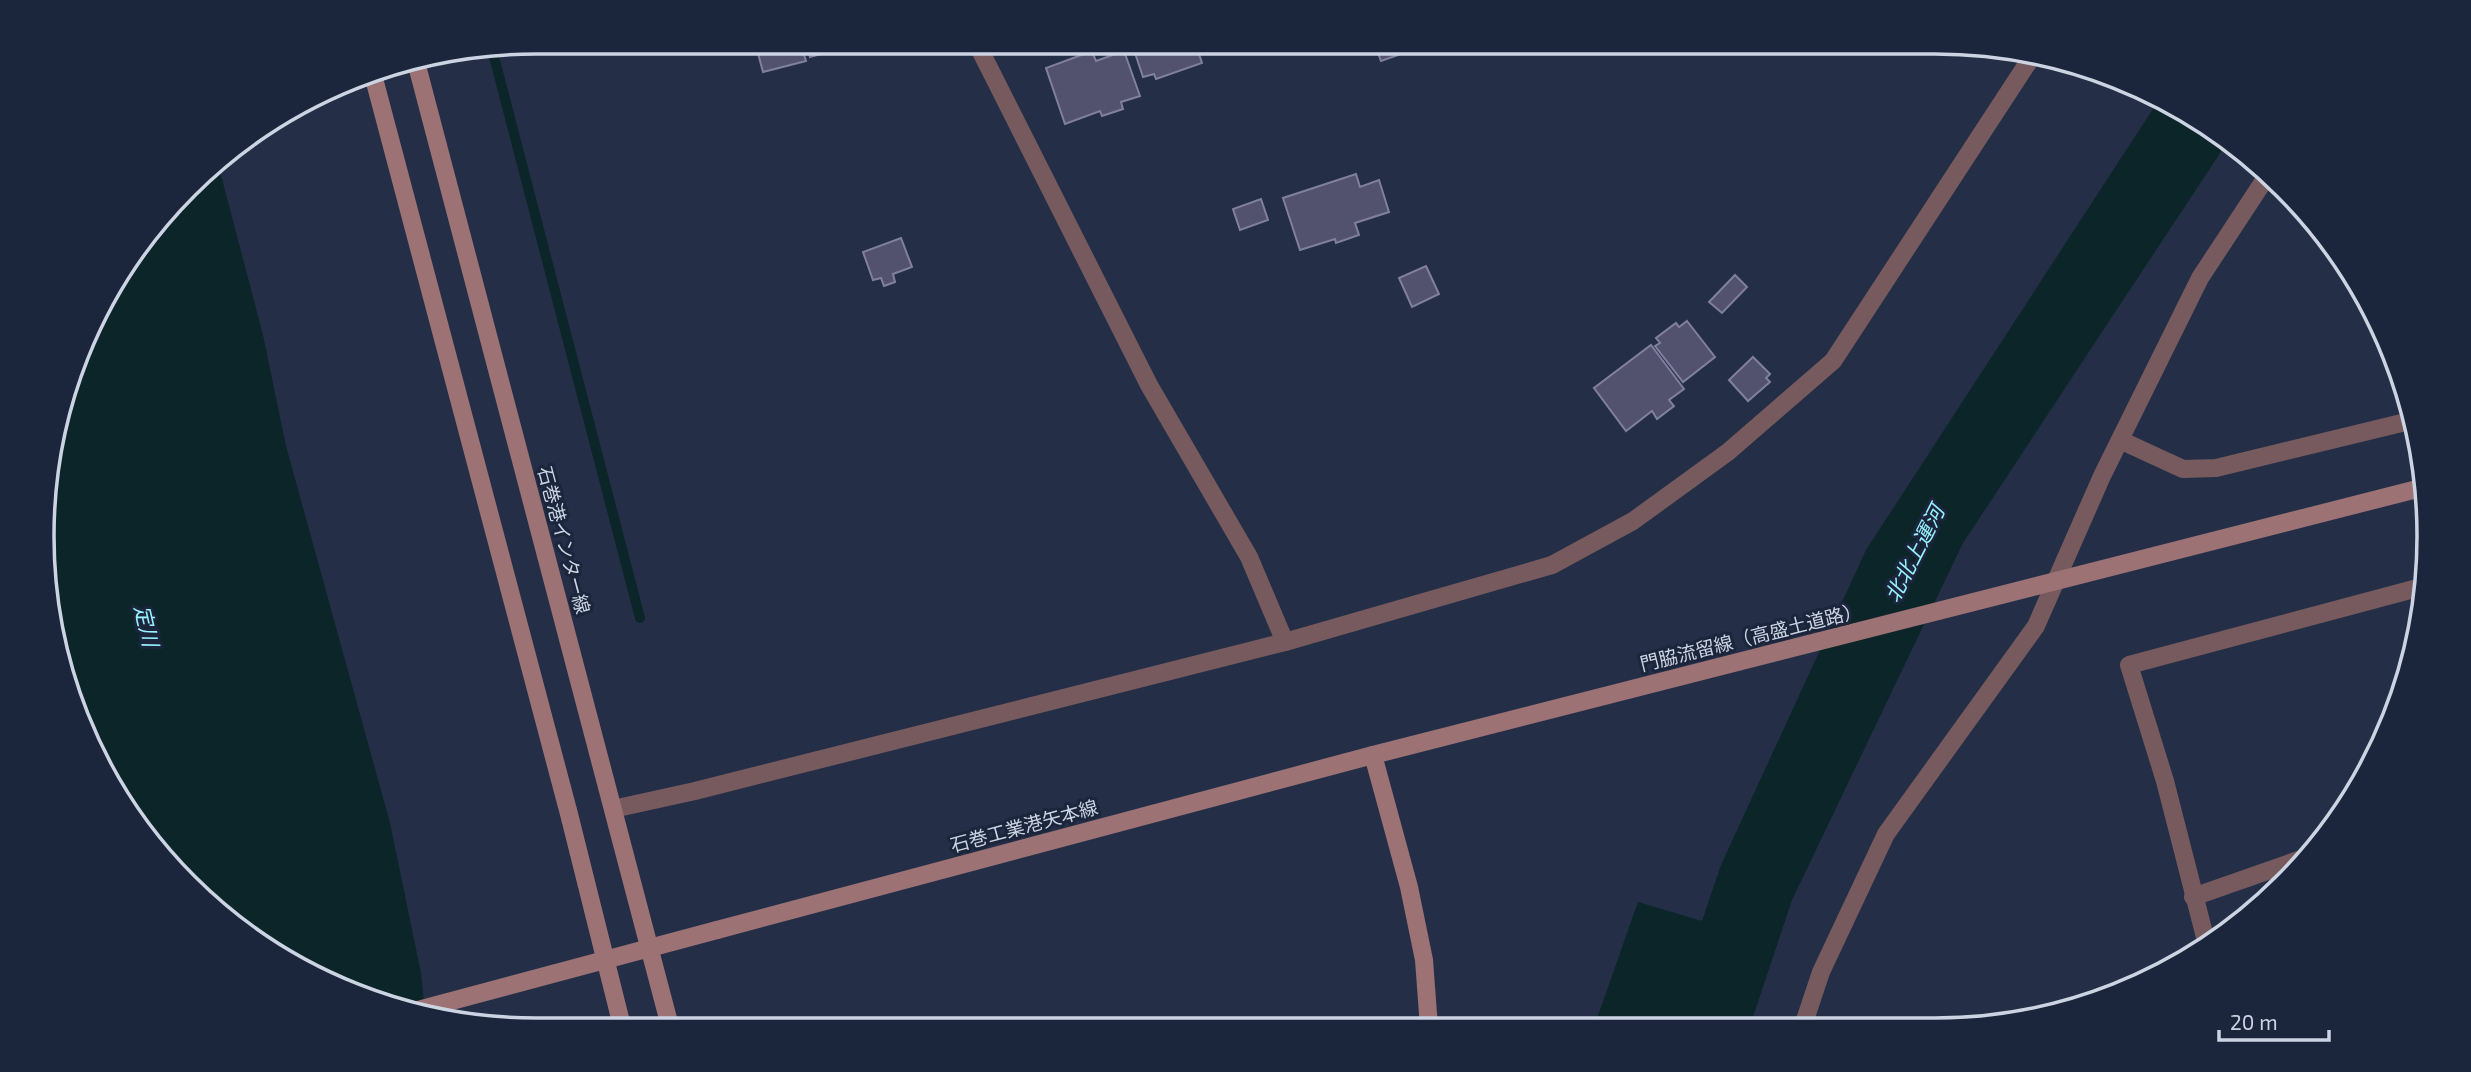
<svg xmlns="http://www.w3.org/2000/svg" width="2471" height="1072" font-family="'Exo 2','Noto Sans JP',sans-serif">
  <rect width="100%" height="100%" fill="#242f47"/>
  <g fill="#0b2529">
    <path d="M2160,98L2182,108L2228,141L1963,543L1792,900L1750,1026L1594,1027L1638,902L1702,921L1721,865L1866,550Z"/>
    <path d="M217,160L263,335L286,446L390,823L421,973L425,1012L377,1004L235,928L165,862L108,783L51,632L42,536L51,440L108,289Z"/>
  </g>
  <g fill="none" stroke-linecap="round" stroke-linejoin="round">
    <path stroke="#0b2529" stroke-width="10" d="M492,49L640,618"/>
  </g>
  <g fill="#52526e" stroke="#80809e" stroke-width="2">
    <path d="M755,42H800L806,61L763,72Z"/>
    <path d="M806,42H837L839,49L810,57Z"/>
    <path d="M1142,42H1195L1202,63L1156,79L1154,74L1143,77L1135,53L1145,50Z"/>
    <path d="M1374,42H1435L1381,61Z"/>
    <path d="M1092,51L1096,61L1124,51L1140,96L1121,102L1123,109L1102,116L1100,111L1065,124L1046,68Z"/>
    <path d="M1356,174L1360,187L1379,180L1389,212L1355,223L1359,235L1336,243L1335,239L1300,250L1283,198Z"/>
    <path d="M1261,199L1268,220L1240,230L1233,209Z"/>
    <path d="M901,238L912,267L893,274L895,282L884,286L881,278L873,280L863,252Z"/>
    <path d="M1426,266L1439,294L1412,307L1399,278Z"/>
    <path d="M1735,275L1747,287L1722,313L1709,302Z"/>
    <path d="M1687,321L1715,357L1683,382L1655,346L1660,343L1656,338L1676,323L1679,327Z"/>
    <path d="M1651,345L1684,389L1669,400L1674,406L1657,419L1652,411L1626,431L1594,388Z"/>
    <path d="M1753,357L1770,374L1766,378L1770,382L1748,401L1729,380Z"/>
  </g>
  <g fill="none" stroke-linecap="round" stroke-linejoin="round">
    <g stroke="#765a5d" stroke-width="18">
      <path d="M2120,440L2183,469L2216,468L2414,420"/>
      <path d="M1552,565L1633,521L1728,452L1833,361L2031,58"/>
      <path d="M2193,897L2307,857"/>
      <path d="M2207,945L2165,781L2129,665L2425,586"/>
      <path d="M1803,1026L1821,972L1886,834L2036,626L2102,476L2200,278L2269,173"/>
    </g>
    <g stroke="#765a5d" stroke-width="18">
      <path d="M976,42L1149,385L1249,557L1285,642"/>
      <path d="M613,809L695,791L1285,642L1552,565"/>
    </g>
    <g stroke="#9c7275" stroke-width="18">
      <path d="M416,62L671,1030"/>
      <path d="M372,71L569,814L623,1030"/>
      <path d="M1373,755L1409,887L1424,960L1429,1027"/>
      <path d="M717,930L1373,755L2425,487"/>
    </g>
    <path stroke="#9c7275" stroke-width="18" d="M418,1010L717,930"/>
  </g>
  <g text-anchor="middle" stroke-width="6" stroke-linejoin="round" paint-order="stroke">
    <g font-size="19" fill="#ccd4e3" stroke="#1b253c">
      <text transform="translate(564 540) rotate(75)" y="7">石巻港インター線</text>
      <text transform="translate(1751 637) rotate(-14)" y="7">門脇流留線（高盛土道路）</text>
      <text transform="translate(1024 826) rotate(-15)" y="7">石巻工業港矢本線</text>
    </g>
    <g font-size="21" font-style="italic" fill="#97f2fd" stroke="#1b253c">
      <text transform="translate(1915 554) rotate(-63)" y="7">北北上運河</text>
      <text transform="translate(146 626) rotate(77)" y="7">定川</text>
    </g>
  </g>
  <path d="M0 0H2471V1072H0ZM536 54H1935A482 482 0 0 1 2417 536V536A482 482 0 0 1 1935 1018H536A482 482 0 0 1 54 536V536A482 482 0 0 1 536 54Z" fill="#1b253c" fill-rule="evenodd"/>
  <path fill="none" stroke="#ccd4e3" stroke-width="3.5" d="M536 54H1935A482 482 0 0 1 2417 536V536A482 482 0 0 1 1935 1018H536A482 482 0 0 1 54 536V536A482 482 0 0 1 536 54Z"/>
  <path d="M2219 1030v10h110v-10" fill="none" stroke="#ccd4e3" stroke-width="3.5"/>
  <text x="2230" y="1030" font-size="21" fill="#ccd4e3" stroke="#1b253c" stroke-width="5" paint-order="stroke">20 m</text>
</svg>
